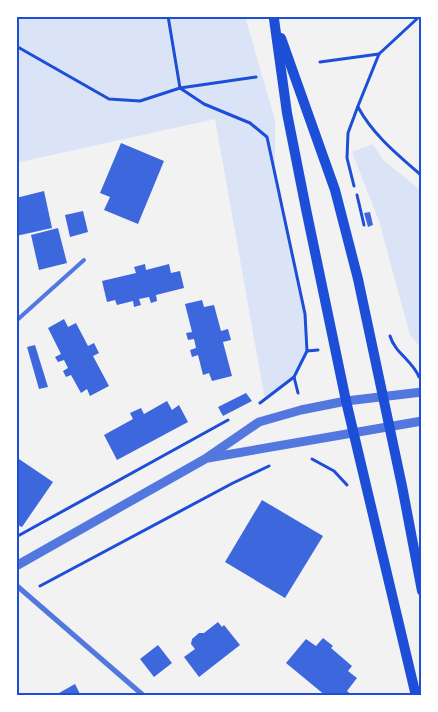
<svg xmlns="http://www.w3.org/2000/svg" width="438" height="712" font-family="Ubuntu,sans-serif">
  <rect width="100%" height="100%" fill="#f2f2f2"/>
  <g fill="#dbe4f7">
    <path d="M16,16H245L275,120V175L305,314L307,351L294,377L265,400L215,119L16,163Z"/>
    <path d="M373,144L383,160L422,191V349L410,335L379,221L352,152Z"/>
  </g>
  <g fill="#3d67dc">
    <path d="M121,143L164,161L138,224L104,210L110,197L100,193Z"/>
    <path d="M44,191L52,228L16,236V198Z"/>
    <path d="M83,211L88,232L70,237L65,215Z"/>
    <path d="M370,212L373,225L368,227L364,213Z"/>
    <path d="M58,228L67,263L39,270L31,235Z"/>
    <path d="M145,264L146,270L169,264L171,273L180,271L184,288L156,295L157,301L151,303L149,297L139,299L141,305L134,307L133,301L117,305L115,300L107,302L102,281L136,273L134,267Z"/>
    <path d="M202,300L204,307L214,305L221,331L228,329L231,340L223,342L232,376L212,381L209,373L203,375L198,355L192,357L190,350L196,348L194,339L188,340L186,333L192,332L185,304Z"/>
    <path d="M64,319L68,327L76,323L88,346L94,343L99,353L93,356L109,386L90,396L87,389L81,393L71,375L66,377L63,371L68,368L64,360L58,362L55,357L61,354L48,328Z"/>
    <path d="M35,345L48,387L39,389L27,347Z"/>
    <path d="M246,393L252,401L223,416L218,407Z"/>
    <path d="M167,401L172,410L179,405L188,422L117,460L104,435L133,419L130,413L141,408L144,414Z"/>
    <path d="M19,459L53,482L22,527L16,524V463Z"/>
    <path d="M262,500L323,536L285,598L225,562Z"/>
    <path d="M218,622L222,627L224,625L240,645L199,677L184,657L195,649L191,644L192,639L199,633H204Z"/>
    <path d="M323,638L333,646L331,648L352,666L348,671L357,678L347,691L353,696H326L286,663L306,639L316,646Z"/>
    <path d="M158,645L172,663L154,677L140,659Z"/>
    <path d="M75,684L81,696H60L59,693Z"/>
  </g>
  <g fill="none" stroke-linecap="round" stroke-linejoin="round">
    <g stroke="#1d4ed8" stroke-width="3">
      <path d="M168,16L180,88L204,104L250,123L267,137L305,314L307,351L294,377L260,403"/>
      <path d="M16,46L109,99L140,101L180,88L256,77"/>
      <path d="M320,62L379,54"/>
      <path d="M358,107C373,135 398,155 422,176"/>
      <path d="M354,186L347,158L348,133L358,106L379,54L420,16"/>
      <path d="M357,195L364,225"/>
      <path d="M390,336C395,353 413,361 419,377"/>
      <path d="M307,351L318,350"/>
      <path d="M294,377L298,393"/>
      <path d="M312,459L334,471L347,485"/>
      <path d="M16,537L228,420"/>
      <path d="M40,586L233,483L269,466"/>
    </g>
    <path stroke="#5277de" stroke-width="4" d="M16,321L84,260"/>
    <path stroke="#5277de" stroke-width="5" d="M16,585L144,696"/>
    <g stroke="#5277de" stroke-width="9">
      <path d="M208,458L422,421"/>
      <path d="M16,566L205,459L259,422L301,410L346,401L422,392"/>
    </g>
    <g stroke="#1d4ed8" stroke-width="10">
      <path d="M274,19L287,113L306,209L346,401L416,696"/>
      <path d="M281,38L335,190L358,279L402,486L422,591"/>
    </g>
  </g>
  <rect width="438" height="712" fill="none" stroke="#ffffff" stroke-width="35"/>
  <rect x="18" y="18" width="402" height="676" fill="none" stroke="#1d4ed8" stroke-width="2"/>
</svg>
